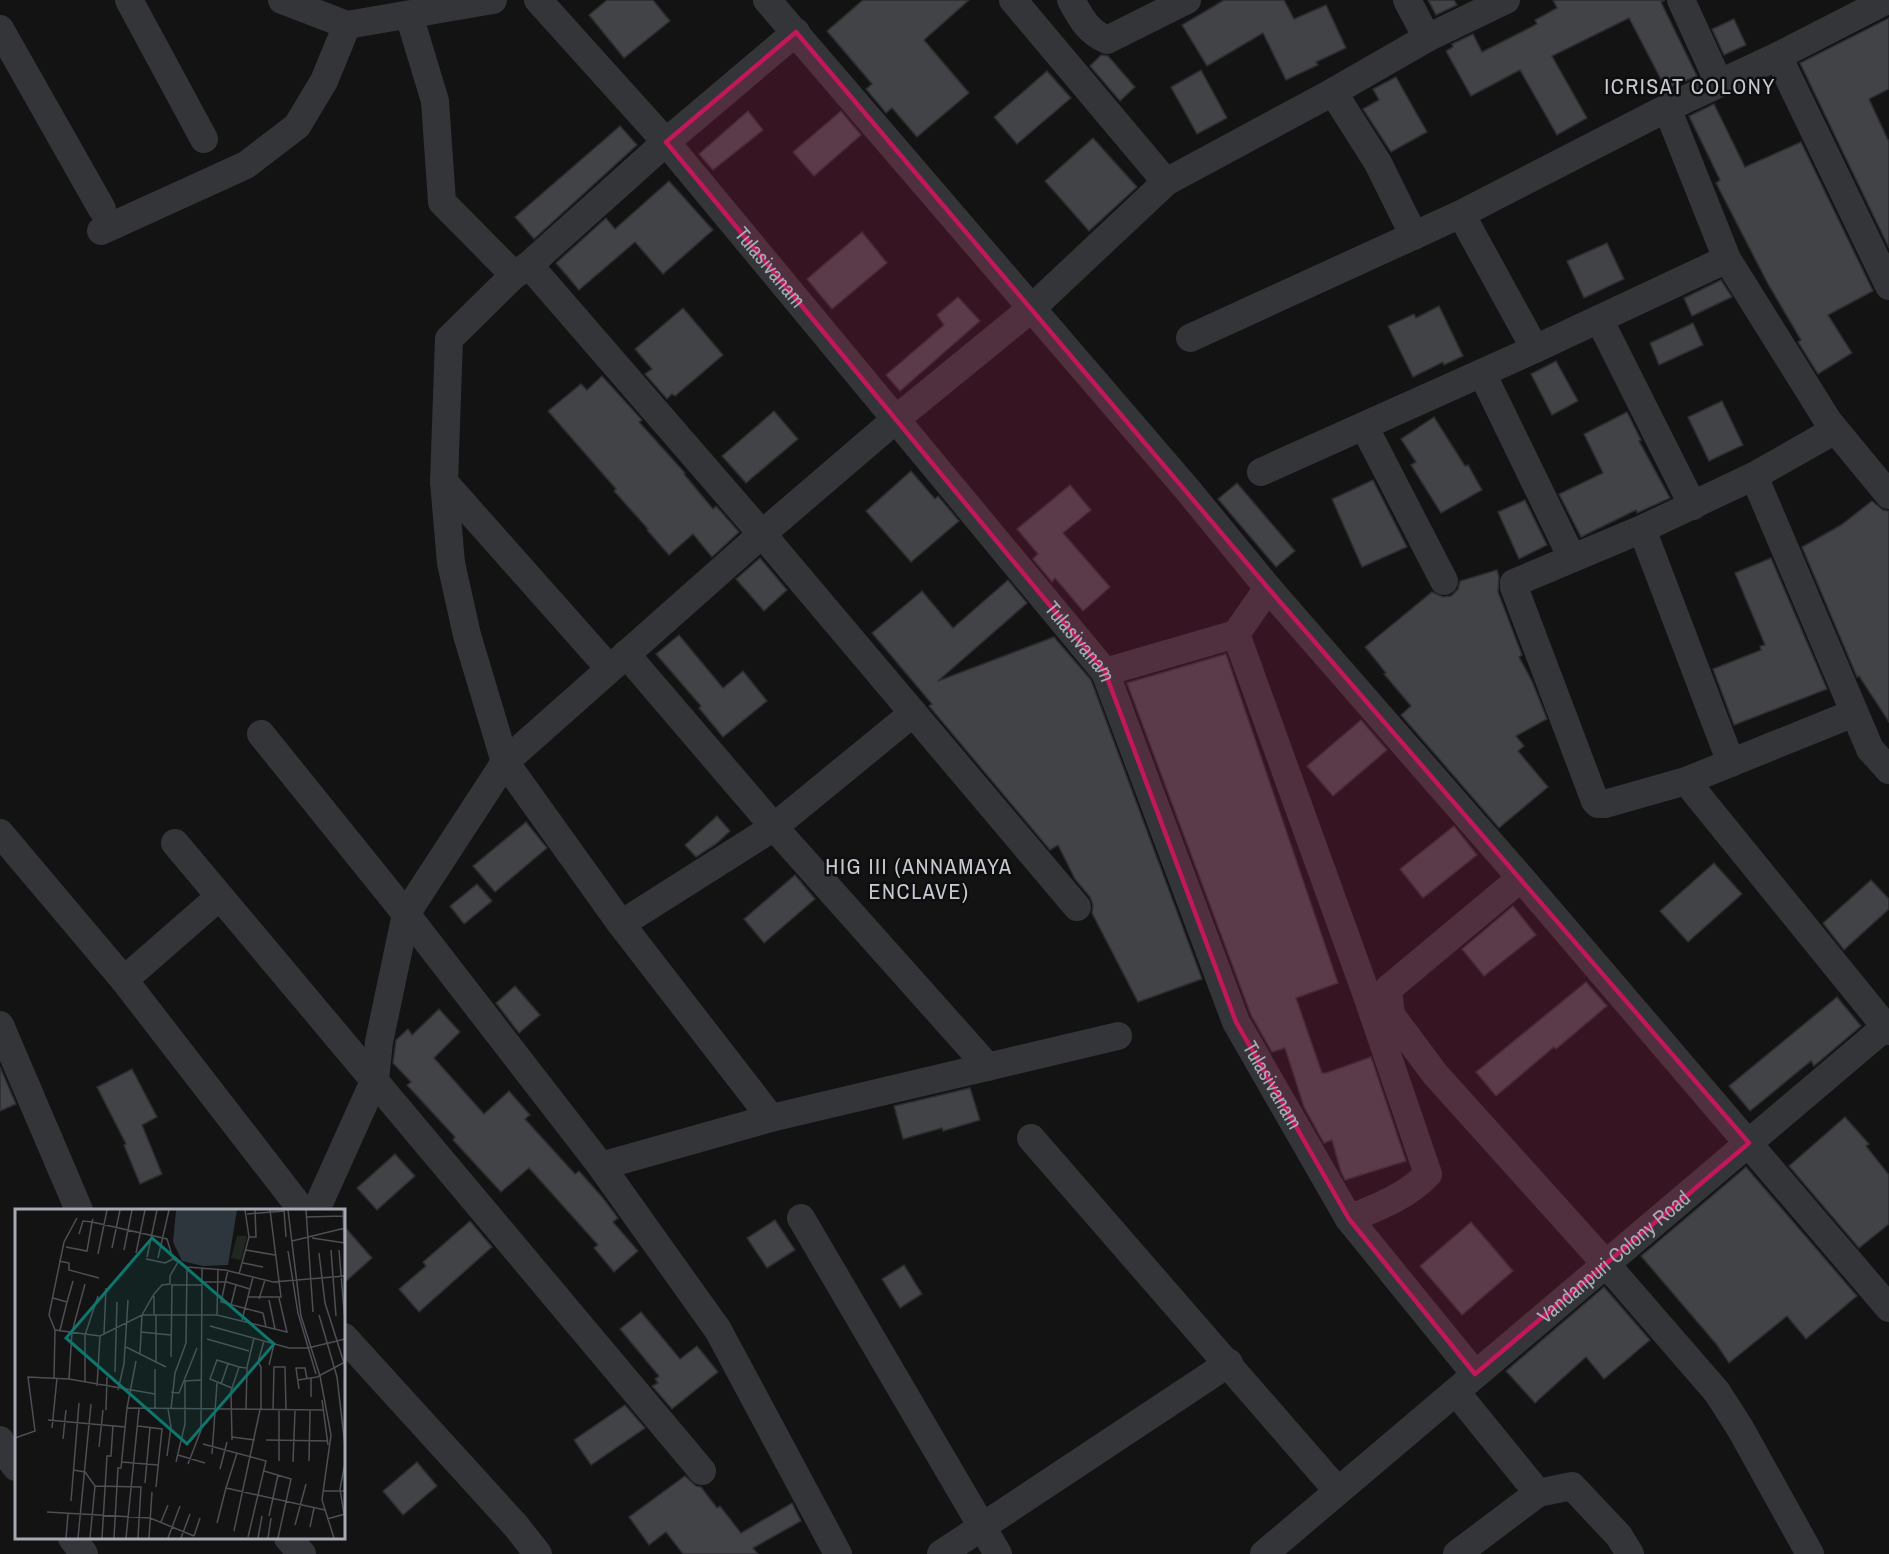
<svg xmlns="http://www.w3.org/2000/svg" width="1889" height="1554" font-family="'Archivo Narrow',sans-serif">
  <rect width="100%" height="100%" fill="#131314"/>
  <g fill="#424347" stroke="#2d2d30" stroke-width="1.5">
    <path d="M607,0H653L670,21L624,58L589,15Z"/>
    <path d="M863,0H969L924,40L969,93L917,137L892,108L886,113L866,89L872,84L827,31Z"/>
    <path d="M1224,0H1284L1294,19L1326,5L1346,48L1316,62L1318,65L1286,80L1263,33L1207,66L1182,25Z"/>
    <path d="M1428,0H1454L1457,5L1436,15Z"/>
    <path d="M1553,0H1665L1661,2L1697,76L1666,89L1629,18L1552,56L1587,118L1557,135L1520,70L1471,96L1446,51L1453,47L1452,44L1473,34L1482,52L1537,24L1535,20L1557,8Z"/>
    <path d="M1889,18V89L1869,99L1889,142V248L1800,63Z"/>
    <path d="M1734,19L1746,45L1724,55L1712,29Z"/>
    <path d="M1101,55L1108,56L1135,87L1120,101L1090,66Z"/>
    <path d="M1201,70L1227,118L1197,134L1171,87Z"/>
    <path d="M1047,71L1071,98L1017,144L994,117Z"/>
    <path d="M1396,77L1427,132L1391,152L1363,109L1379,100L1373,89Z"/>
    <path d="M1714,104L1745,167L1801,142L1873,291L1828,315L1852,353L1818,374L1798,342L1801,340L1768,284L1716,183L1720,180L1689,116Z"/>
    <path d="M748,111L763,130L713,170L699,154Z"/>
    <path d="M841,111L861,135L814,176L793,152Z"/>
    <path d="M620,126L637,145L534,239L515,217Z"/>
    <path d="M1093,138L1137,187L1089,231L1045,181Z"/>
    <path d="M669,181L713,230L663,274L635,242L579,290L556,263L606,218L615,229Z"/>
    <path d="M862,232L887,263L832,309L807,279Z"/>
    <path d="M1607,243L1624,279L1584,298L1567,261Z"/>
    <path d="M1721,280L1732,297L1692,316L1684,298Z"/>
    <path d="M958,297L980,321L900,391L886,375L944,325L937,315Z"/>
    <path d="M1439,306L1463,356L1444,365L1443,362L1413,377L1388,326L1414,314L1416,318Z"/>
    <path d="M683,308L723,355L675,396L672,394L667,399L645,374L652,369L635,349Z"/>
    <path d="M1693,323L1703,345L1659,365L1650,343Z"/>
    <path d="M1556,361L1578,401L1552,415L1531,374Z"/>
    <path d="M602,376L642,420L639,422L685,473L684,474L713,509L716,506L739,532L712,557L693,534L669,555L647,530L648,529L614,491L616,489L548,411L581,384L587,390Z"/>
    <path d="M1722,401L1743,445L1709,461L1688,417Z"/>
    <path d="M774,411L798,439L746,483L722,456Z"/>
    <path d="M1627,412L1641,440L1639,441L1670,498L1637,513L1636,510L1581,537L1559,494L1603,473L1584,434Z"/>
    <path d="M1434,417L1465,466L1468,465L1482,490L1441,513L1411,465L1416,462L1401,439Z"/>
    <path d="M911,471L935,499L938,496L959,521L911,562L866,511Z"/>
    <path d="M1373,480L1407,547L1362,567L1332,499Z"/>
    <path d="M1237,483L1295,551L1276,567L1218,499Z"/>
    <path d="M1070,485L1091,510L1063,533L1110,587L1083,611L1055,578L1052,582L1033,559L1038,554L1017,529Z"/>
    <path d="M1525,500L1547,545L1519,559L1498,512Z"/>
    <path d="M1872,501L1883,510L1889,511V722L1859,676L1857,677L1802,547L1841,525Z"/>
    <path d="M760,558L787,590L764,611L736,579Z"/>
    <path d="M1771,558L1827,689L1734,725L1713,669L1761,650L1760,646L1765,645L1735,573Z"/>
    <path d="M1497,570L1499,577L1498,592L1522,655L1519,657L1532,681L1547,719L1516,736L1524,746L1518,751L1548,787L1499,828L1401,715L1411,706L1384,674L1386,673L1365,647L1432,592L1443,597L1451,596L1458,589L1460,581Z"/>
    <path d="M1008,580L1027,603L938,681L1054,637L1091,680L1202,979L1138,1002L1092,913L1093,905L1090,897L1075,879L1058,845L1050,850L929,706L932,704L872,633L922,591L953,628Z"/>
    <path d="M679,635L723,688L743,671L767,701L723,737L699,708L701,706L656,654Z"/>
    <path d="M1226,654L1338,983L1296,998L1322,1073H1326L1371,1057L1406,1161L1345,1180L1341,1172L1332,1140L1324,1143L1304,1107L1285,1048L1272,1052L1251,1015L1127,683Z"/>
    <path d="M1361,720L1387,750L1333,796L1307,766Z"/>
    <path d="M717,816L730,831L716,844L696,857L685,845Z"/>
    <path d="M526,822L547,848L495,892L473,866Z"/>
    <path d="M1454,826L1477,855L1423,898L1400,869Z"/>
    <path d="M1714,863L1742,894L1688,942L1660,911Z"/>
    <path d="M795,875L815,899L764,943L744,919Z"/>
    <path d="M1871,880L1889,899V909L1844,950L1823,923Z"/>
    <path d="M477,884L492,901L464,924L450,906Z"/>
    <path d="M1513,906L1536,935L1484,976L1462,949Z"/>
    <path d="M1586,982L1607,1006L1556,1049L1554,1047L1496,1096L1476,1072Z"/>
    <path d="M515,986L540,1015L519,1033L496,1003Z"/>
    <path d="M1837,997L1861,1026L1814,1066L1811,1061L1750,1111L1729,1086Z"/>
    <path d="M439,1009L460,1032L434,1058L484,1114L509,1091L530,1115L525,1119L575,1174L579,1171L603,1198L618,1218L613,1222L638,1251L614,1272L594,1248L598,1245L529,1168L501,1192L453,1140L455,1137L407,1085L411,1082L393,1063L396,1040L408,1029L412,1035Z"/>
    <path d="M0,1067L16,1104L0,1111Z"/>
    <path d="M132,1069L157,1117L142,1125L162,1174L140,1184L124,1145L126,1144L97,1087Z"/>
    <path d="M970,1088L980,1120L943,1131L942,1128L903,1139L894,1106Z"/>
    <path d="M1845,1117L1869,1144L1866,1146L1889,1175V1224L1859,1248L1789,1166Z"/>
    <path d="M395,1154L415,1176L377,1210L357,1188Z"/>
    <path d="M1746,1167L1857,1296L1806,1339L1787,1316L1729,1363L1717,1345L1641,1256Z"/>
    <path d="M775,1220L795,1250L767,1268L747,1238Z"/>
    <path d="M470,1221L492,1247L419,1312L399,1289L426,1266L423,1262Z"/>
    <path d="M1471,1222L1513,1271L1462,1315L1420,1266Z"/>
    <path d="M344,1226L372,1258L344,1283Z"/>
    <path d="M904,1265L922,1294L900,1308L882,1279Z"/>
    <path d="M1604,1287L1650,1340L1604,1379L1586,1357L1535,1403L1506,1371Z"/>
    <path d="M641,1312L680,1359L697,1346L718,1372L672,1409L652,1386L658,1383L655,1379L659,1376L620,1329Z"/>
    <path d="M625,1405L645,1428L591,1465L574,1440Z"/>
    <path d="M417,1462L437,1486L403,1515L383,1491Z"/>
    <path d="M685,1476L696,1486L701,1487L717,1508L720,1506L741,1533L792,1503L801,1521L753,1548L758,1554H683L666,1532L649,1545L629,1517Z"/>
  </g>
  <g fill="none" stroke-linecap="round" stroke-linejoin="round">
    <g stroke="#343539" stroke-width="28">
      <path d="M129,0L204,139"/>
      <path d="M282,0L347,25L493,0"/>
      <path id="s1" d="M538,0L666,142L1105,672L1236,1022L1349,1219L1475,1374"/>
      <path d="M767,0L1187,489L1268,588L1521,878L1889,1308"/>
      <path d="M1013,0L1166,182"/>
      <path d="M1071,0C1081,18 1087,31 1107,40L1187,0"/>
      <path d="M1407,0L1427,38"/>
      <path d="M1681,0L1719,83"/>
      <path d="M409,15L435,101L442,202L514,275L449,339L444,482L451,563L467,635L505,762L621,924L771,1118"/>
      <path d="M0,29L102,209"/>
      <path d="M1778,56L1889,286"/>
      <path d="M1333,92L1378,163L1414,236"/>
      <path d="M1667,108L1727,259L1828,421L1889,495"/>
      <path d="M1461,214L1535,349"/>
      <path d="M101,231L246,165L297,126L324,81L347,25"/>
      <path d="M529,265L762,534L1077,907"/>
      <path d="M514,275L529,265L666,142L796,32"/>
      <path d="M1599,319L1693,506"/>
      <path d="M1190,338L1461,214L1667,108L1778,56L1887,0"/>
      <path d="M1482,373L1572,558"/>
      <path d="M1364,426L1444,581"/>
      <path d="M1835,430L1754,476L1870,749L1889,770"/>
      <path d="M1261,472L1535,349L1727,259"/>
      <path d="M1754,476L1642,529L1514,583V587L1595,801L1598,804H1605L1686,781L1854,713"/>
      <path d="M444,482L609,668"/>
      <path d="M1642,529L1731,763"/>
      <path d="M1236,634L1365,990L1428,1174C1406,1197 1378,1207 1349,1219"/>
      <path d="M626,654L774,827L988,1067"/>
      <path d="M1105,672L1236,634L1268,588"/>
      <path d="M261,734L406,914L601,1166L718,1330L838,1554"/>
      <path d="M1686,781L1889,1031"/>
      <path d="M0,833L124,980L302,1210"/>
      <path d="M175,843L702,1471"/>
      <path d="M1521,878L1388,989L1391,1015L1435,1074L1606,1264L1717,1392L1740,1428L1810,1554"/>
      <path d="M621,924L774,827L913,713"/>
      <path d="M124,980L219,897"/>
      <path d="M0,1025L79,1210"/>
      <path d="M1031,1138L1337,1490"/>
      <path d="M601,1166L771,1118L1118,1036"/>
      <path d="M316,1210L375,1079L379,1042L406,914L505,762L762,534L895,420L1032,308L1166,182L1333,92L1427,38L1506,0"/>
      <path d="M801,1218L998,1554"/>
      <path d="M344,1337L516,1526L538,1554"/>
      <path d="M1456,1392L1538,1493"/>
      <path d="M0,1440L6,1454L16,1467"/>
      <path d="M72,1538L84,1554"/>
      <path d="M288,1538L302,1554"/>
      <path d="M941,1554L1229,1363"/>
      <path id="s2" d="M1264,1554L1889,1024"/>
      <path d="M1457,1554L1538,1493L1572,1486L1619,1536L1630,1554"/>
    </g>
  </g>
  <path fill="#c2185b" fill-opacity="0.2" stroke="#c2185b" stroke-width="4.5" stroke-linejoin="round" d="M796,32L1268,588L1749,1143L1475,1374L1349,1219L1236,1022L1105,672L666,142Z"/>
  <g text-anchor="middle" stroke-width="5" stroke-linejoin="round" paint-order="stroke">
    <g font-size="21" fill="#a5aab4" stroke="#0e0e0f">
      <text dy="7" stroke="none"><textPath href="#s1" startOffset="354">Tulasivanam</textPath></text>
      <text dy="7" stroke="none"><textPath href="#s1" startOffset="840">Tulasivanam</textPath></text>
      <text dy="7" stroke="none"><textPath href="#s1" startOffset="1326">Tulasivanam</textPath></text>
      <text dy="7" stroke="none"><textPath href="#s2" startOffset="459">Vandanpuri Colony Road</textPath></text>
    </g>
    <g font-size="22" letter-spacing="1.5" fill="#c6c9d0" stroke="#0e0e0f">
      <text x="1690" y="94">ICRISAT COLONY</text>
      <text x="919" y="874">HIG III (ANNAMAYA<tspan x="919" dy="25">ENCLAVE)</tspan></text>
    </g>
  </g>
  <g transform="translate(15 1209)">
    <rect width="330" height="330" fill="#131314"/>
    <path d="M222,27H232L226,51L216,49Z" fill="#1f2720"/>
    <path d="M161,1H222L213,56L188,57L167,52L158,33Z" fill="#2d363c"/>
    <path fill="none" stroke="#4d4f54" stroke-width="1.5" d="M269,1L271,28M273,1L286,107L305,167L316,226L307,291L319,329M291,1L298,103M328,1L329,34M232,5L269,2M291,8L328,7M62,9L49,33L34,106L40,121L85,127L127,106H202L272,123L264,89M64,25L68,12L77,13L78,10M234,28H241L240,1M297,29L330,34M277,32L330,19M51,38L72,42L77,13L152,30L158,50L172,58L210,61L258,73L330,67M97,39L105,1M109,41L117,1M231,41L260,46M316,41L321,107M324,41L330,113M273,42L283,104L301,165M121,44L130,1M304,44L310,94L329,154M83,45L92,1M132,48L142,1M143,49L154,1M131,50L150,54L158,50M44,52L54,54V61L84,69M228,54L248,58M213,61L206,93L248,104L251,118M224,65L234,28L230,1M187,73H212L235,80M156,76H187M139,87V106M233,88H266L255,1M38,89L52,93L58,72M244,90L250,71M254,91L260,120M216,96L221,76M141,106V153M202,106L203,60M304,106L322,168L330,237M227,111L238,68M195,117L274,139H293L330,130M45,121L52,93M126,123L156,126M89,125L91,79M192,130L234,142M111,138L151,158M125,144L127,106L139,85L147,76L155,75V67L163,53M156,148L157,76M254,156L259,135M140,160V200M100,163L102,93M39,169L40,121M54,170L57,123L70,75M283,171L302,168L330,153M70,174V126L83,87M206,175L213,155M82,177L85,127M217,179L195,170L202,151L224,158M284,180L281,159H290L292,170M103,181L109,155L113,91M156,183L164,184L182,139M296,188V169M307,191L313,236M112,199L121,152M156,200L160,164L171,134L172,58M246,200V158L243,153L249,132M91,201L92,168M231,201L232,158L239,129M258,201L259,158H270L271,201M33,211L110,218M123,217L147,220L141,278M37,219L42,169M217,228L240,231M0,229L20,222L13,168L54,170L140,185M48,230L51,201M217,231L216,182L224,158L231,159M251,231L313,232M188,235L251,252L233,328M84,238L88,201M197,245L202,174M163,246L190,254M152,247L156,218L153,200M264,252V201M294,252L295,202M107,253L143,256M161,253L170,215V172L186,171M278,253L280,202M173,255L186,221L187,60M205,260L212,233M58,261L70,263L80,277L75,329M249,262L276,270L263,329M130,274L135,219M80,277L126,278L123,329M211,279L222,244M309,282H330M56,292L64,194M32,303L135,309L179,327M329,305L325,280L330,254M254,307L263,266M312,310L330,305M146,313L153,296M202,314L211,279L310,301M280,316L291,275M295,318L299,299M219,322L245,201M179,327L185,309M51,329L53,305M63,329L76,195M87,329L92,247H96L98,216M99,329L103,259H106L112,199L308,201M111,329L124,200M134,329L137,283M153,329L165,297M166,329L175,305M243,329L247,307M253,329L256,309"/>
    <path fill="#0f766e" fill-opacity="0.15" stroke="#0f766e" stroke-width="3" d="M137,29L259,135L172,235L51,129Z"/>
    <rect width="330" height="330" fill="none" stroke="#a5aab4" stroke-width="3"/>
  </g>
</svg>
